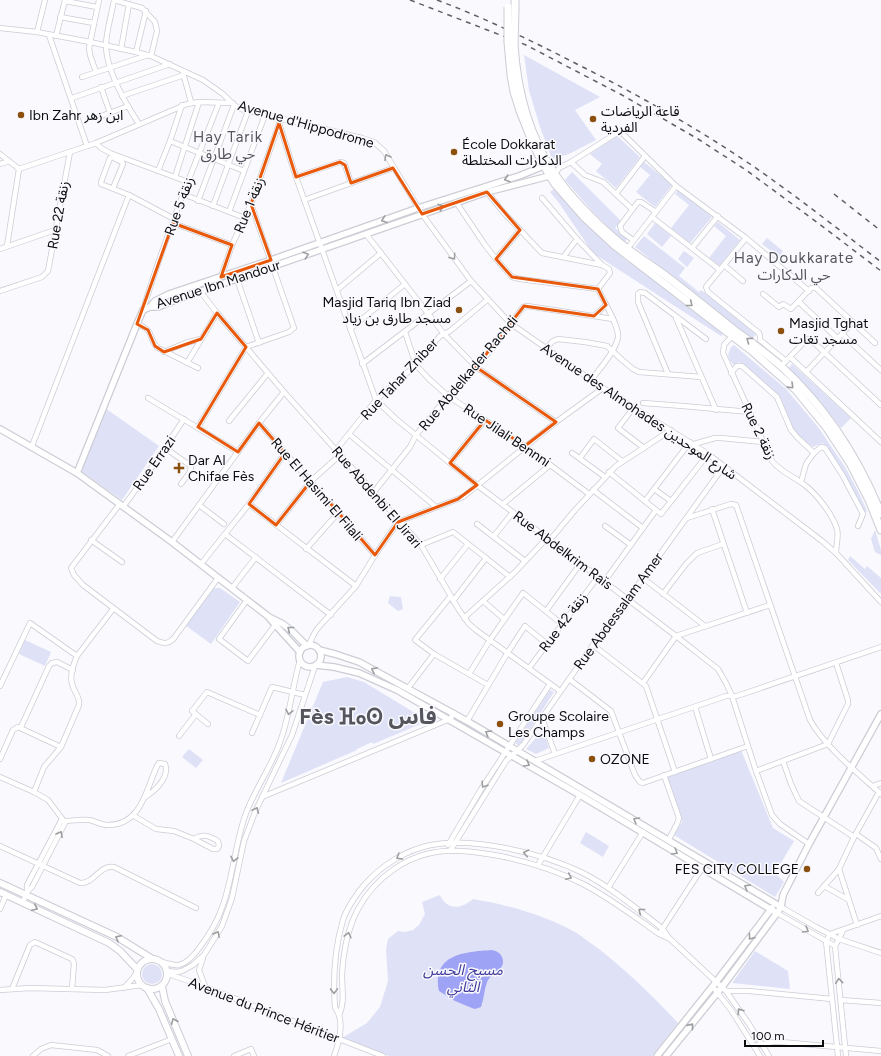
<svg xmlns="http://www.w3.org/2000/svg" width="881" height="1056" font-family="Figtree,'Noto Sans Arabic','Noto Sans Tifinagh',sans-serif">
  <rect width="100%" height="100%" fill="#f9f9fe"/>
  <g fill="#dfe1f7">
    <path d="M524,55L600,97L575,110L596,140L569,154L552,159L540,127L529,90Z"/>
    <path d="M617,136L640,157L616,188L596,171L602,164L590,154Z"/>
    <path d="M643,161L672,185L655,207L636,192L650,175L639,166Z"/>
    <path d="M572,172L621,221L615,228L627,239L624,243L593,212L565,180Z"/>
    <path d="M558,186L613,249L628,262L642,268L725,332L721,336L593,253L559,203L550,192Z"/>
    <path d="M678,190L712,217L690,243L671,228L689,205L675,194Z"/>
    <path d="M718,222L740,240L719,266L709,258L726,236L714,226Z"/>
    <path d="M655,223L671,236L662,247L647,234Z"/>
    <path d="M644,236L685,268L679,276L699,292L701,290L757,333L752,339L635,247Z"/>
    <path d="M767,238L783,251L779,257L762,244Z"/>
    <path d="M684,251L694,258L687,267L678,259Z"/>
    <path d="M734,345L786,389L818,427L845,467L859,493L867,511L865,512L837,462L823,443L813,447L796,435L779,396L739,362L734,365L730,361L728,355L731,347Z"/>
    <path d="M792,364L851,418L841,428L821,402L789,368Z"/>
    <path d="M105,408L159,446L122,500L81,471Z"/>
    <path d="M875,530L881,550V555L875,552L871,539Z"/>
    <path d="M850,556L865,569L867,566L881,578V594L848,560Z"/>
    <path d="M215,588H220L240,602L211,644L185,625L210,590Z"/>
    <path d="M390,596L401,597L403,609L398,611L388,603Z"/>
    <path d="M25,640L51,652L45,666L19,654Z"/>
    <path d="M347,677L364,682L428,721L373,744L372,742L357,749V750L281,783L323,682Z"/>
    <path d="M550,690L554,692L519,746L515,743Z"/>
    <path d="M543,730L549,748L536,754L526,749Z"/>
    <path d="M189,749L203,760L196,768L182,757Z"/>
    <path d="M741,750L773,828L794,841L775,873L784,882L775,897L674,835L682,822L666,776Z"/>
    <path d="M586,832L609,846L603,857L580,843Z"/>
    <path d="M440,895C447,911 462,909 473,899C509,905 543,915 575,932C582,936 588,942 595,946C625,969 652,995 678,1023L652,1056H389L342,1038L367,1023L380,1007L388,981L386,949L388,939L398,931L405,932L413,930L419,925L425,914L422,902Z"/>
    <path d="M755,951L788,971L790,989L732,983Z"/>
    <circle cx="152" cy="974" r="10"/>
  </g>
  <path fill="#9fa3f5" d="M492,950C497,951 500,953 502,957C507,970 492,972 487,982C484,990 484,999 481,1007L475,1009L472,1008L455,1001L439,991C432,954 464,952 492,950Z"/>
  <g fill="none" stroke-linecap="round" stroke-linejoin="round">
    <g stroke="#cccdd5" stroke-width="6">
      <g id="minor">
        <path d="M114,0C112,13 106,32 106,45C106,70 126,104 139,124"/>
        <path d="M114,0L142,8L155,22L157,31L151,56"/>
        <path d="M65,1L97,7"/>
        <path d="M60,17L94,23"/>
        <path d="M0,28L37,32L90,42L136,52L151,56L203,80L223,94L234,105L241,109L362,138L374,142L384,151L422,214L471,281L510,323L603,388L708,454L822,541L836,553L881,602"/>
        <path d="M37,32L45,0"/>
        <path d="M49,35L87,146"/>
        <path d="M56,36L65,0"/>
        <path d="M121,49L129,4"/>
        <path d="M136,52L146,11"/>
        <path d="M96,72L90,55L89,48L99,0"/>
        <path d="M183,73L191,102"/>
        <path d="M82,77L148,55"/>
        <path d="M101,87L110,113"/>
        <path d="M122,96L184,75"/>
        <path d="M72,98L170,64"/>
        <path d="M96,118L128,106"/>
        <path d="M279,123L296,177L376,400L396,419L477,485L676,636L718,669L726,683L732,696L756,771L772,815L780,824L809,844"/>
        <path d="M170,141L244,171"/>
        <path d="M96,143L101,148L110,153L188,182"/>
        <path d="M0,154L19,169"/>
        <path d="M571,162L585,175L603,182L632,209"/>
        <path d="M0,164L9,161"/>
        <path d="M19,169L96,143L187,104L199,102L233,103"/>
        <path d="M158,171L170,141L182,105"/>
        <path d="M555,174L559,168L571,162L620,131L676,186L746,238L809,291"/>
        <path d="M175,177L199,102"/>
        <path d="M296,177L340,162L344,163L345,165L351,183"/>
        <path d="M113,188L123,164L122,162L112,157L110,158L101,182V184L129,195L174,219"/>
        <path d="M487,192L504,213L542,253L602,265L609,269L610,273L598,289"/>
        <path d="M183,194L245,218"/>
        <path d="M616,194L645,156"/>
        <path d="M542,198L577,239L602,265"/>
        <path d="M304,200L393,168"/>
        <path d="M198,201L234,105"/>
        <path d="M456,202L485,245L496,259L512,277L520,279L598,289"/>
        <path d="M213,206L248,111"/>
        <path d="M229,212L265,115"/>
        <path d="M652,217L720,270"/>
        <path d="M173,223L232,245"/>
        <path d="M366,234L444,334L476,367L556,422"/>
        <path d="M746,238L706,287L708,292L759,333L760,336V340L786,361"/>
        <path d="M633,240L622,232L620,226L638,202H641L656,212"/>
        <path d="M7,246L19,169"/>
        <path d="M692,248L718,216"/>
        <path d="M0,249L55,230"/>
        <path d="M627,249L676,186"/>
        <path d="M564,256L577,239"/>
        <path d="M496,259L520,230"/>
        <path d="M724,265L743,281"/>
        <path d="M221,277L232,245L251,204L279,124"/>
        <path d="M237,279L259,343"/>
        <path d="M337,290L381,253"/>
        <path d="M0,291L42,277L48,271L70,152"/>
        <path d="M200,291L217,313L284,392L421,545L459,610L469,624L476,630L560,691"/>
        <path d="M763,294L779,307L783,304L791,309L811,288H816L875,343"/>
        <path d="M799,302L837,338"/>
        <path d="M143,310C164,240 192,171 219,103"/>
        <path d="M594,316L606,305"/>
        <path d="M676,318L716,410"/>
        <path d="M137,324C156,331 147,338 158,348L198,368"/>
        <path d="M350,329L405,284"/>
        <path d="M405,332L416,365L429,379L448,396L525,446L589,494"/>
        <path d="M842,334L853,322"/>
        <path d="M732,336L724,345L723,353L772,461C780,471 792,476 802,483C815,492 832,513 837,529C839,536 836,546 836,553"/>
        <path d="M545,349L553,341L558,339L585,342L607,346L621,359L633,369L639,372L701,377"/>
        <path d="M164,352L185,343L201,339"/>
        <path d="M790,357L881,442"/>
        <path d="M187,363L217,313"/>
        <path d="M784,363L806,340L810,339L881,405"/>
        <path d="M362,364L471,281"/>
        <path d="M806,372L842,334L881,370"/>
        <path d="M731,373L737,366H742L777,397L791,430L798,438L814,453L806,464L801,482"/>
        <path d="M668,374L638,302V294L640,292L645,293L706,339"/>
        <path d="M592,379C601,367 614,353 618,338C620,327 603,300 598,289"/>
        <path d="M148,398L238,452"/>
        <path d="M643,403L683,406L750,412"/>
        <path d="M634,407L618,428L644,448"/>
        <path d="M229,421L268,373"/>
        <path d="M259,423L375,555"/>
        <path d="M198,427L246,347L289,332L294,328L251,204"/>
        <path d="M349,434L436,507"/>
        <path d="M694,444L715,438H721L763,442"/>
        <path d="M32,446L129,195"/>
        <path d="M165,448L191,466L190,472L181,484"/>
        <path d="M336,450L376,400L416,365L419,360L440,336L450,331L487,300"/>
        <path d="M572,453L605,477"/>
        <path d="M814,453L821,447L825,448L843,476L863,514L858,526"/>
        <path d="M580,458L594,439L622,461"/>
        <path d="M450,463L485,420"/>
        <path d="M609,472L661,514L708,454"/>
        <path d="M654,489L671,501"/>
        <path d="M593,490L643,528"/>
        <path d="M373,493L410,447L416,435L448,396L493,348L523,307L527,306L613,319"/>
        <path d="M645,501L690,442"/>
        <path d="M249,504L356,586"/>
        <path d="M503,504L550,465"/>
        <path d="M119,505L71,568L74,575L83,585L157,641C164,644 169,644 174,638L218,578"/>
        <path d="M199,505L224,524"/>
        <path d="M123,507L148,473L184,419"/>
        <path d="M712,509L747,613"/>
        <path d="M687,518L731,504L736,505L810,720C825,747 858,773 881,794"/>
        <path d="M477,524L525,561"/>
        <path d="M276,525L311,481L340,455"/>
        <path d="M605,526L631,545"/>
        <path d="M225,534L331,615"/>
        <path d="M494,536L513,512"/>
        <path d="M91,540L122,562"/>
        <path d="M550,540L575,510L616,466L671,430"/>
        <path d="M172,542L259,423L284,392"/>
        <path d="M421,545L453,532L510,577"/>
        <path d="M306,549L338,513"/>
        <path d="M201,564L249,504L285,453"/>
        <path d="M643,578L705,626"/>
        <path d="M440,579L468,544"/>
        <path d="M604,582L656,510"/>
        <path d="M232,588L256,557"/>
        <path d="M663,594L686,564L697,553L723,544"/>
        <path d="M450,597L415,640L434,654L488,685"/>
        <path d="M247,600L219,639L248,661L275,625"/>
        <path d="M453,601L486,558"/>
        <path d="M483,601L504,619"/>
        <path d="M113,609L77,656C73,665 69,678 73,687C76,694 80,698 79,705L61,747L44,767L34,792L48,800L64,821C72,821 80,819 89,820C95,821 101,825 107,825C141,826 146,790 157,766L159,763L165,764C170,777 155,791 145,797"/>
        <path d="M546,611L580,564"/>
        <path d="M464,618L515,572L547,538"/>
        <path d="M309,645L313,636L317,629L356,586L375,555L398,522L463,497L556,422L603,388"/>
        <path d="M593,645L646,686L675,772"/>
        <path d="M529,668L598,577"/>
        <path d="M469,674L490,640L523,593L562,624"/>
        <path d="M569,679L611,711L635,775L640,782L643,783L748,746"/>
        <path d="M643,683L676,636L770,605"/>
        <path d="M0,686L30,623L77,656"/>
        <path d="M408,688L434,654"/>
        <path d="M695,707L711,759"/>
        <path d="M542,718L555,754"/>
        <path d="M467,721L508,652L525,626L547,644"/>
        <path d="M208,724L192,711L207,692L260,715"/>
        <path d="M21,727L49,666L52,663L57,662L73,670"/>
        <path d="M252,733L272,687L305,695"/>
        <path d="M179,736L196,714"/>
        <path d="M0,759L13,730L18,727L61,747"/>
        <path d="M535,761L726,696H737L881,647"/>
        <path d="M783,761L791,784L799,801L854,837"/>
        <path d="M756,771L828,744L848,704V700L836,663"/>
        <path d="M664,775L679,818L677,824L669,839"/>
        <path d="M0,777L34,792"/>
        <path d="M873,786L881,783"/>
        <path d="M262,797L450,719L454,713"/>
        <path d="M134,816L156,829L174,831L194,839L213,849H217L219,846L218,841C209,836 203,833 194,839"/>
        <path d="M856,834L876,848L881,859"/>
        <path d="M448,845L480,791L550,684"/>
        <path d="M0,846L80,883C94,884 99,865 114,867L196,908"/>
        <path d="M450,851L506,761L523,745L593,645L643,578L724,466"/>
        <path d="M538,865L580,795"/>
        <path d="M824,886L849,900"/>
        <path d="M608,888L643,832"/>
        <path d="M27,892L32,887L66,821"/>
        <path d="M818,893L839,869"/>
        <path d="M23,902L27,892V885L62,819"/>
        <path d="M781,907L816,927L839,939L835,946L846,1056"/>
        <path d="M0,909L6,895"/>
        <path d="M777,913L835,946"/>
        <path d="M857,925L839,869L854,837L879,792"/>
        <path d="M843,930L839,939L881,953"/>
        <path d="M661,931L702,868"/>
        <path d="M203,958L199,970L205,986"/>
        <path d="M162,962C167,963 174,966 179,965C188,963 195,954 200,947C210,934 218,920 223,905C233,876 235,845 245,816C254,790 271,768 280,742C290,716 292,687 300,660"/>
        <path d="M167,971L177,972L182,971L193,965L204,955L222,926L232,898L244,841L249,828L255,812L292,735L315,666"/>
        <path d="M168,974L195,983L383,1056"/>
        <path d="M713,987L731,1010L760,1056"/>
        <path d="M124,988L133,978L137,972"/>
        <path d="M12,989L30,945L35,942L72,959L74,963L72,989"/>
        <path d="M0,990L30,988L105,990L142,985"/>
        <path d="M726,991H749L832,999"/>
        <path d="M841,1000L881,1003"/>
        <path d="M339,1015C345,1003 342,989 342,976C343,955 347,931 357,911C374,878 408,853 446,851C463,850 483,853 500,856C529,862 556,870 583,884C610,898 635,917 659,934L668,938"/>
        <path d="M754,1046L773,1042H781L881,1051"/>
        <path d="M33,1056L41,1049L51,1045L97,1050L108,1056"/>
        <path d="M128,1056L172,1039"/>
        <path d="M234,1056L251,1049L254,1056"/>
        <path d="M334,1056C339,1043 343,1028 339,1015C338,1012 336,1010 335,1007C334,1001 335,994 334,989C334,965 336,943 343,920C347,907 356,895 365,884C382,865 406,850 431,845C475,837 541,853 581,872C611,887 637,909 663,929L669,938L726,991L749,1024L769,1056"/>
        <path d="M838,1056L826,941L830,934L881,916"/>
      </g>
    </g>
    <g stroke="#cccdd5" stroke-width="8">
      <g id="tertiary">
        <path d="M150,307H158L173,301L487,192L553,175"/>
        <path d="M0,429L77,473L172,542L269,617L283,624L293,632L307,646"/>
        <path d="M77,473L137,324L143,310L150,307L155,301L169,294L271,260L418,208L519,176L546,165"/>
        <path d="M270,619L300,652"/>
        <circle cx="310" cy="656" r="11"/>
        <path d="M319,650L335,654L359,662L467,721L781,907"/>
        <path d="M316,665L334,667L359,673L397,690L580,795L777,913"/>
        <path d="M657,1056L716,982L772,908"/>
        <path d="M666,1056L722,987L777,913L781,907L783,895L809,844L881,714"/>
      </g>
    </g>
    <g stroke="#cccdd5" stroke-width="8">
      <g id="secondary">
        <path d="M0,883L117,937L151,958"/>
        <path d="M0,892L109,943L120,951L137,969"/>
        <circle cx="152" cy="974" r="15"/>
        <path d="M162,986L165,1001L188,1056"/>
        <path d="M147,988L159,1009L179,1056"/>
      </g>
    </g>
    <g stroke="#cccdd5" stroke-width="9">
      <g id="primary">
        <path d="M515,9V0"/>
        <path d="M508,42L511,75L514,92L520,111L532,141L544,166L555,184L584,217L614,245L752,351L796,390L827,428L850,463L869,500L881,530"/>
        <path d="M514,45C517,90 529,136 554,173C569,196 595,222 615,239C632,254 652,265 670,279C691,295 712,312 733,329C749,341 766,353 782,367C825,407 859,459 881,514"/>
      </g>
    </g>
    <use href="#minor" stroke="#fff" stroke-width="4.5"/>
    <use href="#tertiary" stroke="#fff" stroke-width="5.5"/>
    <use href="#secondary" stroke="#fff" stroke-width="6"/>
    <use href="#primary" stroke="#fff" stroke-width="7"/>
    <g stroke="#606164" stroke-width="1.5" stroke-dasharray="5 5" stroke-linecap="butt">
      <path d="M410,0L526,45L622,95L698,139L746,170L818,223L881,271"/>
      <path d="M437,0C482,17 526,38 569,60C631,91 692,125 750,164C795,195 838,229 881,262"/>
      <path d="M834,194L881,231"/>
    </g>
    <g stroke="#cccdd5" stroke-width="9" stroke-linecap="butt">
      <g id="primary-bridge">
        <path d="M508,42V7"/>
        <path d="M514,45L515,9"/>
      </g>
    </g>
    <use href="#primary-bridge" stroke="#fff" stroke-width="7"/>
  </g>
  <defs><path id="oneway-chevron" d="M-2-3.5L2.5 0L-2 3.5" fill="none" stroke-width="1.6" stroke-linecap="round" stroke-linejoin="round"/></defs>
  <g stroke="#9d9e9f">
    <use href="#oneway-chevron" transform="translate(387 157) rotate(-120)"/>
    <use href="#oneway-chevron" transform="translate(507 179) rotate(163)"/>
    <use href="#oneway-chevron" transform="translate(441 207) rotate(-19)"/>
    <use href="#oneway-chevron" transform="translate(384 220) rotate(160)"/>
    <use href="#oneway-chevron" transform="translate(306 255) rotate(-19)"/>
    <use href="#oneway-chevron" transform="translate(453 257) rotate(54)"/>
    <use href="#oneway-chevron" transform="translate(690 304) rotate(39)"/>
    <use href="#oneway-chevron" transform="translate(749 340) rotate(-144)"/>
    <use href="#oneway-chevron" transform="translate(791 386) rotate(44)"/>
    <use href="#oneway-chevron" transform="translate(290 629) rotate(-142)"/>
    <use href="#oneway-chevron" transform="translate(374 670) rotate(-153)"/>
    <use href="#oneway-chevron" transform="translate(289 712) rotate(102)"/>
    <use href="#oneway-chevron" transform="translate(488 733) rotate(-149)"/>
    <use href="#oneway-chevron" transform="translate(527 764) rotate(30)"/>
    <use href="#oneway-chevron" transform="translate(484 785) rotate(123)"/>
    <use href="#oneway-chevron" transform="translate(256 810) rotate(-66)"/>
    <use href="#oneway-chevron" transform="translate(636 820) rotate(-150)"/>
    <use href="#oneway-chevron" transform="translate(60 834) rotate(-61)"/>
    <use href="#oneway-chevron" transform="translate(675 852) rotate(31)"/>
    <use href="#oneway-chevron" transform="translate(526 853) rotate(-167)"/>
    <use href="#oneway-chevron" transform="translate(399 857) rotate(150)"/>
    <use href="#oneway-chevron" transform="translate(234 859) rotate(102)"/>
    <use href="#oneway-chevron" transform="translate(569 877) rotate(25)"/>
    <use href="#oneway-chevron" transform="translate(747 887) rotate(-149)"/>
    <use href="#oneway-chevron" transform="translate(35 908) rotate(25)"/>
    <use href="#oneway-chevron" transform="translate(641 911) rotate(-142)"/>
    <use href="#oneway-chevron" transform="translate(806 930) rotate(30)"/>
    <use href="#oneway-chevron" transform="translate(217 934) rotate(-61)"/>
    <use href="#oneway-chevron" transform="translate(348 935) rotate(-76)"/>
    <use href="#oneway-chevron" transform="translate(751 937) rotate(127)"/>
    <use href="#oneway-chevron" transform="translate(118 938) rotate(-153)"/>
    <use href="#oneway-chevron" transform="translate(839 981) rotate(-96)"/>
    <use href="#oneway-chevron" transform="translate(334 991) rotate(88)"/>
    <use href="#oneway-chevron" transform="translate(740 1011) rotate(-124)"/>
    <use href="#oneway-chevron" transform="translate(174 1021) rotate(-113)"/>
    <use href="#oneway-chevron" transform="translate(691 1026) rotate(-51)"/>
  </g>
  <path fill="none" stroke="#e8590c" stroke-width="3" stroke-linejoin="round" d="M279,123L296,177L340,162L345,165L351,183L393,168L422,214L487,192L520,230L496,259L512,277L598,289L606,305L594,316L524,306L476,367L556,422L525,446L485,420L450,463L477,485L458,499L398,522L375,555L311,481L276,525L249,504L285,453L259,423L238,452L198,427L246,347L217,313L201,339L164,352L155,346L148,330L137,324L173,223L232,245L221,277L271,260L251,204Z"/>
  <g fill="#8b4f0e" stroke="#f9f9fe" stroke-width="1.5">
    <circle cx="21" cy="115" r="4"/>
    <circle cx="593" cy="119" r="4"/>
    <circle cx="454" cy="152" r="4"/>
    <circle cx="459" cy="310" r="4"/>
    <circle cx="781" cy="331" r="4"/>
    <path d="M177 462h4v4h4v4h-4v4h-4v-4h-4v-4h4z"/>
    <circle cx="500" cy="724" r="4"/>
    <circle cx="592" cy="759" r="4"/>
    <circle cx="807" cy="869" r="4"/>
  </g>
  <g text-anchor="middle" stroke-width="3" stroke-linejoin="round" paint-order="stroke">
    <g font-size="14" fill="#0b0c0e" stroke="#f9f9fe" text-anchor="start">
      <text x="601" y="116">قاعة الرياضات<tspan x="601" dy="16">الفردية</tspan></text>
      <text x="29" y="120">Ibn Zahr ابن زهر</text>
      <text x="462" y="149">École Dokkarat<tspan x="462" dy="16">الدكارات المختلطة</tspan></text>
      <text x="451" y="307" text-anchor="end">Masjid Tariq Ibn Ziad<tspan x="451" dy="16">مسجد طارق بن زياد</tspan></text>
      <text x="789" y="328">Masjid Tghat<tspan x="789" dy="16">مسجد تغات</tspan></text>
      <text x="188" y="465">Dar Al<tspan x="188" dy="16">Chifae Fès</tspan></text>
      <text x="508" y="721">Groupe Scolaire<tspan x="508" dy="16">Les Champs</tspan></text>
      <text x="600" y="764">OZONE</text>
      <text x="799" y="874" text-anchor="end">FES CITY COLLEGE</text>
    </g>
    <g font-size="14" fill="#0b0c0e" stroke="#f9f9fe">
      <text transform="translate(306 124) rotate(16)" y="5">Avenue d'Hippodrome</text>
      <text transform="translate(249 205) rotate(-68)" y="5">Rue 1 زنقة</text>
      <text transform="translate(179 206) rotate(-70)" y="5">Rue 5 زنقة</text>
      <text transform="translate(58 215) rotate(-80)" y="5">Rue 22 زنقة</text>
      <text transform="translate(218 284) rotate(-18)" y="5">Avenue Ibn Mandour</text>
      <text transform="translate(468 373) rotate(-50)" y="5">Rue Abdelkader Rachdi</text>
      <text transform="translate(399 379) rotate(-47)" y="5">Rue Tahar Zniber</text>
      <text transform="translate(639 411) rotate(34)" y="5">Avenue des Almohades شارع الموحدين</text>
      <text transform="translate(759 431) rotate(64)" y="5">Rue 2 زنقة</text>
      <text transform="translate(507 435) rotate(34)" y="5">Rue Jilali Bennni</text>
      <text transform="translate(154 463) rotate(-55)" y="5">Rue Errazi</text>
      <text transform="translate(317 489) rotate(49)" y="5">Rue El Hasimi El Filali</text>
      <text transform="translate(377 497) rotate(49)" y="5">Rue Abdenbi El Jirari</text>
      <text transform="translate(563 550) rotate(37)" y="5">Rue Abdelkrim Raïs</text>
      <text transform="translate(618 611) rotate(-54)" y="5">Rue Abdessalam Amer</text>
      <text transform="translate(563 622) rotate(-53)" y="5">Rue 42 زنقة</text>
      <text transform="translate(264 1010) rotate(21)" y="5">Avenue du Prince Héritier</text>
    </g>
    <g font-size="15" letter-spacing="1" fill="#55565d" stroke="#f9f9fe">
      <text x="228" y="142">Hay Tarik<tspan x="228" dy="17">حي طارق</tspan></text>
      <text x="794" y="263">Hay Doukkarate<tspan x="794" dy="17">حي الدكارات</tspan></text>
    </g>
    <g font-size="15" font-style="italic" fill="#433d9b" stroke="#f9f9fe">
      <text x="463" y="975">مسبح الحسن<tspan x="463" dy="17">الثاني</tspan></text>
    </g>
    <g font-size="22" font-weight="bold" fill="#55565d" stroke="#f9f9fe">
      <text x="368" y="724">Fès ⴼⴰⵙ فاس</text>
    </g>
  </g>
  <path d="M745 1040v6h78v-6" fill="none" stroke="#0b0c0e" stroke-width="2"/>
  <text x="751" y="1040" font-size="12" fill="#0b0c0e" stroke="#f9f9fe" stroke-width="3" paint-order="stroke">100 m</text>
</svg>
